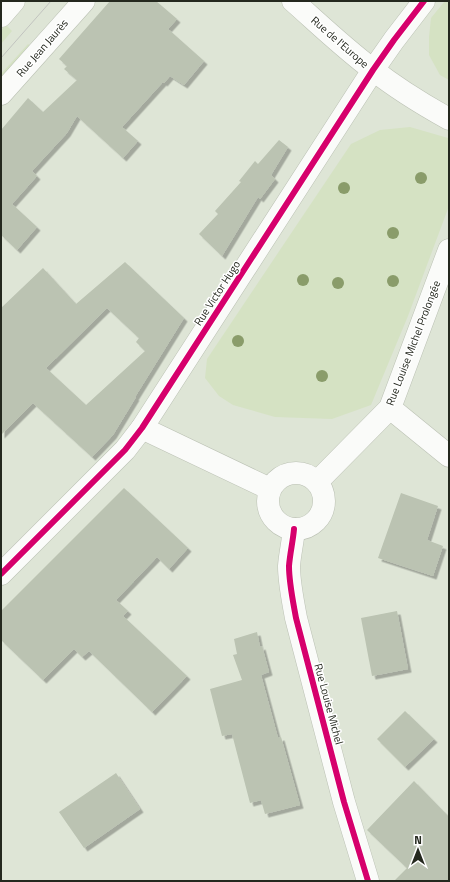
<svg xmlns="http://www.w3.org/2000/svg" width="450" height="882" font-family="'Titillium Web',sans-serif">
  <defs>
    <filter id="shadow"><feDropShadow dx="3.5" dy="3.5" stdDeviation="0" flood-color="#0004"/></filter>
  </defs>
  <rect width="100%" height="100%" fill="#dee5d6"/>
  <g fill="#d5e2c3">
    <path d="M445,1H449V80L440,75L429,55V37L431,18Z"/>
    <path d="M6,25L12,31L1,44V30Z"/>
    <path d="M28,44L33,48L1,84V74Z"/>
    <path d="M410,127L448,138L449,139V206L408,316L371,405L332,419L275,417L233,405L219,396L205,378L207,359L300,220L351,144L380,130Z"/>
  </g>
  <g fill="#bbc3b2" fill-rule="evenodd" filter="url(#shadow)">
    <path d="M110,1H156L177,19L168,29L204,61L184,85L170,76L164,83L163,82L122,127L138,141L123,158L77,116L67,133L32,171L37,176L12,204L37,227L17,250L1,235V130L28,98L43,112L77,80L64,69L67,66L59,59Z"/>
    <path d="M279,140L288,147L271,175L275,179L260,199L258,197L222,256L199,234L218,214L215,211L241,182L239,181L255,161L258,164Z"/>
    <path d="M125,262L184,318L135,397H136L113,435L92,457L33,403L1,435V308L43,268L76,304ZM107,308L139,338L136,342L145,351L86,405L46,368Z"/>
    <path d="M124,488L188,548L169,569L157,557L116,600L128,611L123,616L187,676L152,712L89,651L82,657L74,649L43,680L1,640V611Z"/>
    <path d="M401,493L438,506L427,540L443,546L433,576L378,558Z"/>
    <path d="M397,611L408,669L372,676L361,618Z"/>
    <path d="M257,632L260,647L262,646L269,672L261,675L278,738L281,737L300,805L265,814L261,800L250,803L232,734L222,736L210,689L242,680L233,655L237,654L234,639Z"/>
    <path d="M405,711L434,739L405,767L377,739Z"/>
    <path d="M116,773L140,809L84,848L59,812Z"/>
    <path d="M414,781L449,817V881H394L407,868L367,830Z"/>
  </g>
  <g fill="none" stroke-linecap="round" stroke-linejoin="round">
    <g stroke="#bbc1b4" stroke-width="23">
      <g id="minor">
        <path d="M390,408L449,456"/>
        <path d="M142,428L270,489"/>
        <circle cx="296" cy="501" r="28"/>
        <path d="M317,482L390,408L449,250"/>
        <path d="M294,529C293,541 290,553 289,566C289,583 293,601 296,618L344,802L368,881"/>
        <path d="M1,574L125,450L142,428L373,70L394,40L424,1"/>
      </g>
    </g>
    <g stroke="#bbc1b4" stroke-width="23">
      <path id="tertiary" d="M293,1C319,24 344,48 372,69C396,88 422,104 449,119"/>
    </g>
    <g stroke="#bbc1b4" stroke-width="23">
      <g id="secondary">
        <path d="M1,16L14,1"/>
        <path d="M1,94L84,1"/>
      </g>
    </g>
    <use href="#minor" stroke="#fafbf9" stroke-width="22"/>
    <use href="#tertiary" stroke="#fafbf9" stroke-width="22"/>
    <use href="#secondary" stroke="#fafbf9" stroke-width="22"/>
    <path stroke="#c1c3bf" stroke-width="1" d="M1,58L51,1"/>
    <g stroke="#fff" stroke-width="8">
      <g id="cycleway">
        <path d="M294,529C293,541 290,553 289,566C289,583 293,601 296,618L344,802L368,881"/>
        <path d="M1,574L125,450L142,428L373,70L394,40L424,1"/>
      </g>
    </g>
    <use href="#cycleway" stroke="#d6006c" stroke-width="6"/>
  </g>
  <g fill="#8a9c6a">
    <circle cx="421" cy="178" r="6"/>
    <circle cx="344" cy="188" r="6"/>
    <circle cx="393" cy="233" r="6"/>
    <circle cx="303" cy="280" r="6"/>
    <circle cx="393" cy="281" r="6"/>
    <circle cx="338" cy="283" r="6"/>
    <circle cx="238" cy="341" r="6"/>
    <circle cx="322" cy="376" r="6"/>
  </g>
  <g text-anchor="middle" stroke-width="3" stroke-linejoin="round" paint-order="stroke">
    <g font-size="11" fill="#24281e" stroke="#fff">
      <text transform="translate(340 42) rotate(41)" y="4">Rue de l'Europe</text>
      <text transform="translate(42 48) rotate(-49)" y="4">Rue Jean Jaurès</text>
      <text transform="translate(217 293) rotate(-57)" y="4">Rue Victor Hugo</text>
      <text transform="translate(413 343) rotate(-69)" y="4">Rue Louise Michel Prolongée</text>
      <text transform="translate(329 704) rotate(75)" y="4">Rue Louise Michel</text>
    </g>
  </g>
  <rect width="450" height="882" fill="none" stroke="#24281e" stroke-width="4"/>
  <g transform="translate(418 850)" stroke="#ffffff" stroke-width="3" paint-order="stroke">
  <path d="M0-3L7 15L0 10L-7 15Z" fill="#24281e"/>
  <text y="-6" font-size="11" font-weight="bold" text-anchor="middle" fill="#24281e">N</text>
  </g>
</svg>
